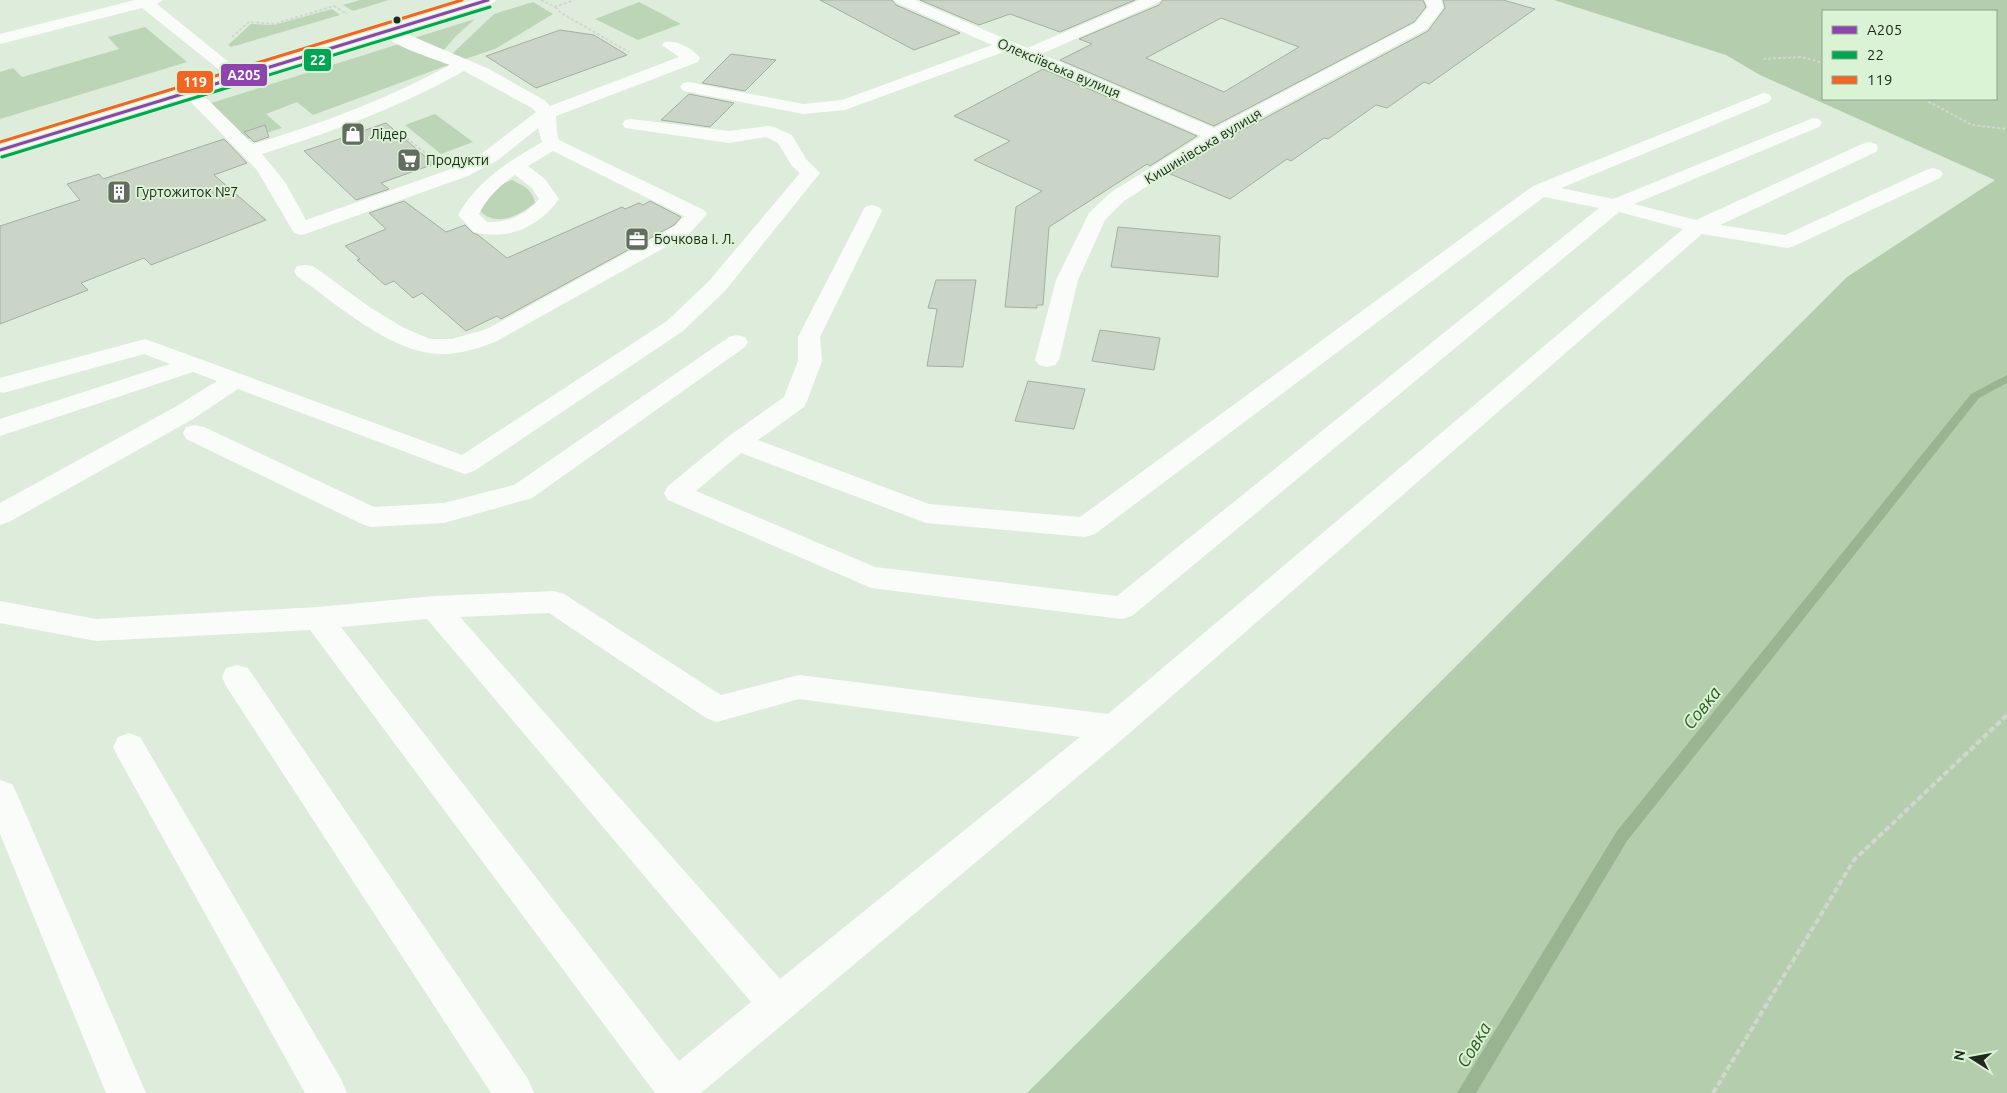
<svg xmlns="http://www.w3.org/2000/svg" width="2007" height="1093" font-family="Ubuntu,sans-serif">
  <rect width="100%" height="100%" fill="#deecdb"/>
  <g fill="#bcd5b6">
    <path d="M360,0H389L353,11L343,5Z"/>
    <path d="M533,2L553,14L495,49L465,59L452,54L494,14Z"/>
    <path d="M639,2L681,24L638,40L595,19Z"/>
    <path d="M332,9L340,15L231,47L228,45L251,24L274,25Z"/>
    <path d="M475,19L456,36L442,52L411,39Z"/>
    <path d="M145,27L187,62L0,119V72L13,68L22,77L119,49L108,37Z"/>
    <path d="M399,44L451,64L313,115L297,102L266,114L282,128L248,139L208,104Z"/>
    <path d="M435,114L473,142L441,154L405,125Z"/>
    <path d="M512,180C524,186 532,189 535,203C520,215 497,228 480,211C484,196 497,185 512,180Z"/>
  </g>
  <path fill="#b4cdad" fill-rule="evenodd" d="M1554,0H2007V1093H1027L1847,277L1995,180L1760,75L1726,55ZM1823,11H1996V99H1823Z"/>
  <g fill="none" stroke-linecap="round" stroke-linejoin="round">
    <path fill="#98b491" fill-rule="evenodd" d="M2007,375V383L1979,398L1627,841L1476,1093H1457L1617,831L1971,394Z"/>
  </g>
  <g fill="#cad4c7" stroke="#a4afa2" fill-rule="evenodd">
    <path d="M820,0H892L896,5L960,33L914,50Z"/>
    <path d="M920,0H1135L1060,32L1010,14L979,25Z"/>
    <path d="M1163,0H1423L1426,7L1414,22L1214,126L1060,60L1092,44L1079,39L1159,5ZM1221,18L1299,47L1224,92L1146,58Z"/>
    <path d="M1443,0H1503L1535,9L1429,84L1424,82L1387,108L1376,105L1328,139L1324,138L1291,161L1287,159L1230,199L1170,174L1222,141L1428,31L1445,8Z"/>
    <path d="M560,30L594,35L627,55L536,88L486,56Z"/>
    <path d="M731,54L776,60L745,91L702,83Z"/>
    <path d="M1043,69L1197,136L1150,166L1147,164L1049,227L1043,305H1037V308L1005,307L1016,207L1042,191L974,160L1010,141L954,116Z"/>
    <path d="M689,94L734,103L710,127L661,120Z"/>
    <path d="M386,123L434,164L381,183L389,189L356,200L304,151Z"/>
    <path d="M265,125L269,137L254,142L244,132Z"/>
    <path d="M224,139L247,163L214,175L266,220L151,265L144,258L81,283L88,290L0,324V226L80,200L67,184L99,174L103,179Z"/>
    <path d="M404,201L446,232L465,225L473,233L478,235L507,258L622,207L625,209L639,203L643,205L650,201L681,217L674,225L501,319L497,316L466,331L422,293L413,298L394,281L385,285L357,260L360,259L345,246L386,229L369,213Z"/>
    <path d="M1118,227L1220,236L1218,277L1111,267Z"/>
    <path d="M936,280H976L963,367L927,366L937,309L928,308Z"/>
    <path d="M1100,330L1160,338L1154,370L1092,361Z"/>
    <path d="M1028,381L1085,389L1074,429L1015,421Z"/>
  </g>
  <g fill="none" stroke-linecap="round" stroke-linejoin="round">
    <g stroke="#d2d6d1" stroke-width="2" stroke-dasharray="3 2" stroke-linecap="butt">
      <path d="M541,0L555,7L574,0"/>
      <path d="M555,7L561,13L629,52"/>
      <path d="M232,37L249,22L275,24L334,6L347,14"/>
      <path d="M1763,59L1802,57L1823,63"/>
      <path d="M1924,99L1972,125L2007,129"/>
      <path d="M395,129L428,155"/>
    </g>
    <path stroke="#d2d6d1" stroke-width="3" stroke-dasharray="5 2.5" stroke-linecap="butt" d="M2005,717L2007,715"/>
    <path stroke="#d2d6d1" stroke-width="4" stroke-dasharray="6 3" stroke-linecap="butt" d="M1713,1093L1854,860L2006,716"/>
    <g fill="#fafcfa" fill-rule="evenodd">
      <path d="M135,0H163L157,4L236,68L234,72H222L142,8L0,44V34Z"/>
      <path d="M894,0H915L1027,48L1140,0H1161L1158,3L1041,54L1214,128L1415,23L1428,7L1425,0H1441L1444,7L1427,29L1221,139L1124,201L1105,220L1078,280L1059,360L1055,365L1047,367L1039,365L1035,360L1056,280L1089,213L1110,193L1201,136L1006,51L845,110L803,114L689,92L683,91L680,87L683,83L689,82L803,104L842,100L992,45L897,3Z"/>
      <path d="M388,26L489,69L544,100L550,106L679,57L662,45L664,42C675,39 694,49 700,58L698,62L556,116L557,133L559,140L704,210L707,214L689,234L495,342C479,348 461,354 443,354C393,355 337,304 297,276L294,271L297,266L305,265L313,266L371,308L404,328L430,339H452L487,329L675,226L684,216L553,151L528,166L545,179L559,199C540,227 507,241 474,232L458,215C478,180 508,162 542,142L538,128L498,160L468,176L308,233L301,235L294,233L257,170L181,92L184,88L190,87L196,88L253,144C321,124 387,99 450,65C432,58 390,46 380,31L382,28ZM464,71L532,108L536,112L484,152L454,168L306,220L285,182L262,154C332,132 400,107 464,71ZM515,175L531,187L539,199C525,215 508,223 487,222L479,214C487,198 500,185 515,175Z"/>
      <path d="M1763,93L1769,94L1772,98L1769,102L1561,188L1613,199L1813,118L1819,119L1822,123L1819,127L1634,204L1696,220L1862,144L1869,142L1876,144L1878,148L1876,152L1720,225L1785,235L1926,170L1933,168L1940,170L1943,174L1940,178L1794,246L1787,248L1702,234L1125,737L701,1093H655L310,630L96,641L0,623V601L96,619L318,607L434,596L554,591L564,594L721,695L799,675L1108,714L1683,229L1619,212L1132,616L1122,619L871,588L668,500L664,493L668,486L729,436L784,397L798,361V337L865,207L872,205L879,207L882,211L820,337L822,361L807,401L804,407L758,440L929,504L1080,517L1533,186ZM1544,197L1599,208L1117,596L875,567L696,491L741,453L926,523L1085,537L1095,534ZM549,613L706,718L717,722L799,699L1080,737L780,979L460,617ZM427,619L751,1002L679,1061L341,627Z"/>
      <path d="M631,119L729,131L768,126L774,127L792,135L806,159L820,173L725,291L683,331L474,471L465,474L456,471L238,389L193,419L9,522L0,525V503L175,407L217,381L193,372L0,436V419L170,364L144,354L3,393L0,392V378L145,339L462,455L667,321L709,281L800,173L792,166L778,143L766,137L729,143L625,128L622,124L625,120Z"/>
      <path d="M737,335L745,337L748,342L745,347L532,498L444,523L371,527L362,524L186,439L183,433L186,427L195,425L204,427L374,507L444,503L514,485L729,337Z"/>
      <path d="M237,665L248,668L528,1079L534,1093H491L226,686L222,677L226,668Z"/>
      <path d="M129,733L140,737L341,1079L347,1093H305L118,757L113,747L118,737Z"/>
      <path d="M0,780L12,784L17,794L146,1093H106L0,834Z"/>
    </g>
    <path fill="#fafcfa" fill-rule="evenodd" d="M472,0H496L493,3L0,156V144Z"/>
    <g stroke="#daf3d4" stroke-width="5.5">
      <path id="bus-1" d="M0,150L488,0"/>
    </g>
    <g stroke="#daf3d4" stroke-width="5.5">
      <path id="bus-2" d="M2,157L490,7"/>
    </g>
    <g stroke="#daf3d4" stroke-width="5.5">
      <path id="bus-3" d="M0,142L462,0"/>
    </g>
    <use href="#bus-1" stroke="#8e44ad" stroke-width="3"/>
    <use href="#bus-2" stroke="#00a651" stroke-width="3"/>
    <use href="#bus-3" stroke="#f26522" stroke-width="3"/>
  </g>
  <defs>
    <g id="shop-square" transform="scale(1.25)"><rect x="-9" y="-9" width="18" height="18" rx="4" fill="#626d60" stroke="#daf3d4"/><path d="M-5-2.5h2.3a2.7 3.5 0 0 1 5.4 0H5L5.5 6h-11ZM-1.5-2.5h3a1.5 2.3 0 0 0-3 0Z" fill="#fff"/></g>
    <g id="supermarket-square" transform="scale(1.25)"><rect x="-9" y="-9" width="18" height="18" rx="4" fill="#626d60" stroke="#daf3d4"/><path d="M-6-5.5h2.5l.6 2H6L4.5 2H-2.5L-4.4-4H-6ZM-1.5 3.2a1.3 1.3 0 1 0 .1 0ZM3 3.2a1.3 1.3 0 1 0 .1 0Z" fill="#fff"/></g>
    <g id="building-square" transform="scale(1.25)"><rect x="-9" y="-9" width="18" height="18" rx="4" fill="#626d60" stroke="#daf3d4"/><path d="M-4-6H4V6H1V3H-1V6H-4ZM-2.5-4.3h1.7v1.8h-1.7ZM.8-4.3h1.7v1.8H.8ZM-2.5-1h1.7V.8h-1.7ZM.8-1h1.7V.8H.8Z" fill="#fff"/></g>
    <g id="office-square" transform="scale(1.25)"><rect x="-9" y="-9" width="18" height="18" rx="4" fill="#626d60" stroke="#daf3d4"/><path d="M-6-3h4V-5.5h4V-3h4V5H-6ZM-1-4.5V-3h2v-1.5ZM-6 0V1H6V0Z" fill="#fff"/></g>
  </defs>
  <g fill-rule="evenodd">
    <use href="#shop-square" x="353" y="134"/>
    <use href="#supermarket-square" x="409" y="160"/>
    <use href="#building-square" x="119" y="192"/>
    <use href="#office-square" x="637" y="239"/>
  </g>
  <circle fill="#20291e" stroke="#daf3d4" stroke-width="2" cx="397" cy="20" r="4.5"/>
  <g text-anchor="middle" stroke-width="4" stroke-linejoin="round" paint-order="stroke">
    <g font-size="14" fill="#20291e" stroke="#daf3d4">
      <text transform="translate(1059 68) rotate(23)" y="5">Олексіївська вулиця</text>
      <text transform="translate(1203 146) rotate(-31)" y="5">Кишинівська вулиця</text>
    </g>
    <g font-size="14" fill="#20291e" stroke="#daf3d4" text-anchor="start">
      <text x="370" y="139">Лідер</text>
      <text x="426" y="165">Продукти</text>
      <text x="136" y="197">Гуртожиток №7</text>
      <text x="654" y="244">Бочкова І. Л.</text>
    </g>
    <g font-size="18" font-style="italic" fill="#2d5b20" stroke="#daf3d4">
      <text transform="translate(1702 708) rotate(-51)" y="6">Совка</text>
      <text transform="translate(1474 1045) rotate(-59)" y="6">Совка</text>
    </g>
  </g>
  <g stroke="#daf3d4" stroke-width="2">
    <rect x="303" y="48" width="29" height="24" rx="5" fill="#00a651"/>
    <rect x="220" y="63" width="48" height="24" rx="5" fill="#8e44ad"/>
    <rect x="176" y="70" width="38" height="24" rx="5" fill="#f26522"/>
  </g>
  <g font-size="14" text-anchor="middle" font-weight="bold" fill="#fff">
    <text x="318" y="65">22</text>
    <text x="244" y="80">А205</text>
    <text x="195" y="87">119</text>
  </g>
  <rect x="1822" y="10" width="175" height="90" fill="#daf3d4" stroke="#90a28b"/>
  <rect x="1832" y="26" width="25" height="8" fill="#8e44ad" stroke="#90a28b"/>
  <text x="1867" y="35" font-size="15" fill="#20291e">А205</text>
  <rect x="1832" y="51" width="25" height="8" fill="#00a651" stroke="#90a28b"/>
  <text x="1867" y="60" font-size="15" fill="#20291e">22</text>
  <rect x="1832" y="76" width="25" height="8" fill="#f26522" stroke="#90a28b"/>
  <text x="1867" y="85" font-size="15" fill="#20291e">119</text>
  <g transform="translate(1972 1058) rotate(281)" stroke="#daf3d4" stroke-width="4" paint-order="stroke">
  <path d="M0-4L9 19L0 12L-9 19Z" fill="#20291e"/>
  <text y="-8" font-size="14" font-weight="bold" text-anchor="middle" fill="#20291e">N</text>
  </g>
</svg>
